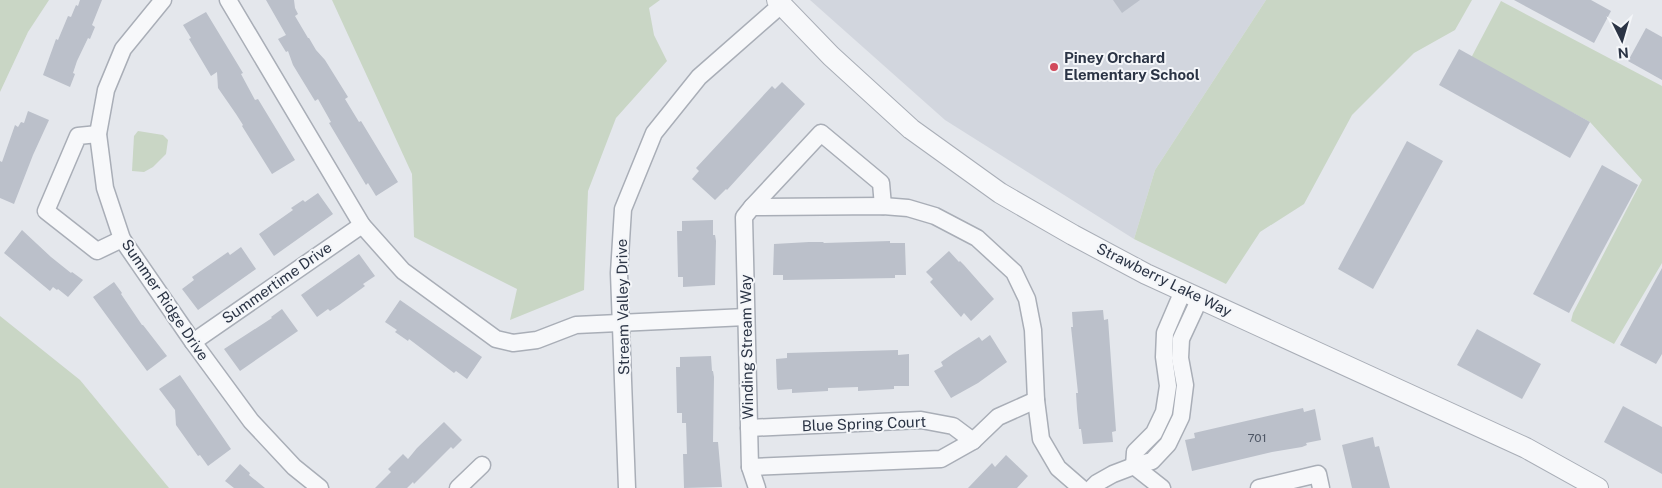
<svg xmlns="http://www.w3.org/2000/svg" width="1662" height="488" font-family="'Public Sans',sans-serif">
  <rect width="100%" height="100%" fill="#e4e7ec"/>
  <path fill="#d2d6de" d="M810,0H1266L1155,170L1134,239L945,120Z"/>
  <g fill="#c9d6c5">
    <path d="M0,0H49L28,32L0,92Z"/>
    <path d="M332,0H660L649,8L654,35L667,61L616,118L588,191L584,290L510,320L517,289L414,237L412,174Z"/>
    <path d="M1266,0H1472L1455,30L1414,53L1352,115L1304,204L1260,232L1226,284L1134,239L1155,170Z"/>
    <path d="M1501,1L1662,86V263L1614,344L1571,321L1573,313L1642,180L1590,122L1471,58Z"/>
    <path d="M138,131L163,135L168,140L166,154L153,167L144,172L132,171L134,136Z"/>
    <path d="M0,316L80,380L169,488H0Z"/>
  </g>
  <g fill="#bbc0ca">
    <path d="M80,0H102L92,25L95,27L90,39L88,38L77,61L73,73L75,74L70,87L43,75L56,39L58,40L68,16L71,17L76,5L78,6Z"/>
    <path d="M266,0H294L295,8L298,14L295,16L308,38H309L316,50L325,60L348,97L345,99L359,122L361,121L398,182L376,196L368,183L366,185L329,123L331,122L318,99L315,101L293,65L288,51L286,52L278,39L286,35Z"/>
    <path d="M1113,0H1140L1122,13Z"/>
    <path d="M1514,0H1591L1611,11L1594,43Z"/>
    <path d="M206,12L243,73L241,74L255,100L258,99L295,160L272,174L242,126L243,125L236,114L218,88L217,72L211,76L189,39L191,38L183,25Z"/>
    <path d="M1646,28L1662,37V80L1628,61Z"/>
    <path d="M1459,49L1590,122L1570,158L1439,85Z"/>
    <path d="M782,82L805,104L727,190L726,189L715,200L692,179L699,171L696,168L772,86L775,89Z"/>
    <path d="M28,111L49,120L33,155L14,204L0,198V161L2,162L15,125L18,127L21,122L24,123Z"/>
    <path d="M1407,141L1443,161L1373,289L1338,269Z"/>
    <path d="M1602,165L1638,185L1569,313L1533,294Z"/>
    <path d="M318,193L333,214L274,256L259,234L293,210L291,208L303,200L305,202Z"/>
    <path d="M713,220V235H715L716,241L715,285L683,287V277H678L677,231H682V221Z"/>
    <path d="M22,230L51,257L71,273L72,272L83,280L68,297L58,289L57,290L53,287L50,291L4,253Z"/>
    <path d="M890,241V243H905V244L906,275H895V278L783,280V275H773L774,244L809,242H823L824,243Z"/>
    <path d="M241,247L256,269L198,310L182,289L194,280L192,277L228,252L230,255Z"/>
    <path d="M949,251L959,262L960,261L964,265L994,299L971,321L964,313L961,317L930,282L933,279L926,272Z"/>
    <path d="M359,254L375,276L363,284L365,286L361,289L339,305L330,311L328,309L317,317L301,295Z"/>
    <path d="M1662,268V354L1656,364L1620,345Z"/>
    <path d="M114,282L122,293L121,294L142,325H143L167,356L147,371L93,297Z"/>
    <path d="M400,300L482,357L467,379L456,371L454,373L409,339L408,341L395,332L397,330L385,322Z"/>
    <path d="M282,309L298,331L240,371L224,349L272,318L271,317Z"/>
    <path d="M1103,310L1104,320L1108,319L1116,431L1112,432L1113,442L1083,444L1081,429H1079L1077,409L1076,393H1078L1071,327H1073L1072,312Z"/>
    <path d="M1477,329L1541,364L1522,399L1457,365Z"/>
    <path d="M990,335L1007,362L978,383L951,398L934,371L943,366L941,362L954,353L979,337L982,341Z"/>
    <path d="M898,350V355L909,354V386H894V389L858,391V387L828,388V391L792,393V389L778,390L777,388L776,359L787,358V353Z"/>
    <path d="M711,356L712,371H713L714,377L713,442H718L722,487L684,488L683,454H687L686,423H682V413H677L676,367H680V357Z"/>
    <path d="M180,375L231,449L208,466L200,455L198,456L176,425L175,410L159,389Z"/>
    <path d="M1623,406L1662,427V474L1604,442Z"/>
    <path d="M1303,408L1304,412L1315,409L1321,440L1306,443L1307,445L1302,447L1272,452L1192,471L1185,440L1195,438L1194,433Z"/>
    <path d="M444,422L462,440L453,449L451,447L414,484L413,482L407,488H375L391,472L388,469L403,454L408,459L417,448Z"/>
    <path d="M1373,437L1375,447L1379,446L1390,488H1352L1342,445Z"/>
    <path d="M1006,455L1028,476L1017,488H968L992,463L995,467Z"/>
    <path d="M240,464L250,473L249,475L265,488H234L225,481Z"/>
  </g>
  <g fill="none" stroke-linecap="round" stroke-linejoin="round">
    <g stroke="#a9aeb7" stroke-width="19">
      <g id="minor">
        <path d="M163,0L123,49L106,90L98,134L105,188L122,239L193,342L251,421L294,467L320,488"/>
        <path d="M228,0L362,225L403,271L496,339L513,343L537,340L576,325L746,317"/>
        <path d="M98,134L78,136L46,211L97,251L122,239"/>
        <path d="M752,207L821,133L881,183L883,206"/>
        <path d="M193,342L362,225"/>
        <path d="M749,428L921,420L953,426L973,441"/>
        <path d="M1134,466L1135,452L1154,433L1164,412L1168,386L1164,357L1165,333L1183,291"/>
        <path d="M1134,466L1162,488"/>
        <path d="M750,467L941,459L973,441L998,417L1036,400"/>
        <path d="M458,488L482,465"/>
        <path d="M627,488L619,273L623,209L654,133L699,77L781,5"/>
        <path d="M757,488L750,467L744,217L752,207L883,206L908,208L935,216L977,238L1014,272L1027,299L1033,330L1036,400L1041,439L1058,468L1081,488"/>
        <path d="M1092,488L1097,483L1113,474L1134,466L1152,461L1168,444L1181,417L1185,385L1180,358L1181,339L1200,298"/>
        <path d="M1259,488L1318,474L1321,488"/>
      </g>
    </g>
    <g stroke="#a9aeb7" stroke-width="22">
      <path id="tertiary" d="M777,0L831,56L911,129L1000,193L1073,235L1146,274L1526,448L1598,488"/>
    </g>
    <use href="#minor" stroke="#f7f8fa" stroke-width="16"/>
    <use href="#tertiary" stroke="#f7f8fa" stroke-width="20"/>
  </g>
  <circle fill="#d1495b" stroke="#f4f6f9" stroke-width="2" cx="1054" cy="67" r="5"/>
  <g text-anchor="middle" stroke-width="4" stroke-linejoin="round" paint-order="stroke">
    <g font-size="12" fill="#4f5766">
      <text x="1257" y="442">701</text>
    </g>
    <g font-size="15" font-weight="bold" fill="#2b3445" stroke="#f4f6f9" text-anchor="start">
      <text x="1064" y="63">Piney Orchard<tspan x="1064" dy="17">Elementary School</tspan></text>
    </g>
    <g font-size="15" fill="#2b3445" stroke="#f4f6f9">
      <text transform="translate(1164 280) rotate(26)" y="5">Strawberry Lake Way</text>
      <text transform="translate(277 283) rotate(-35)" y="5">Summertime Drive</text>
      <text transform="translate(165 300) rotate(56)" y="5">Summer Ridge Drive</text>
      <text transform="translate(623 307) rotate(-91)" y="5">Stream Valley Drive</text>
      <text transform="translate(747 347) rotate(-91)" y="5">Winding Stream Way</text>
      <text transform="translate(864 424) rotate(-2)" y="5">Blue Spring Court</text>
    </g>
  </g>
  <g transform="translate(1622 40) rotate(175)" stroke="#f4f6f9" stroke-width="4" paint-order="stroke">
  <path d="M0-4L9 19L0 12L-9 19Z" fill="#2b3445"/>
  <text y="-8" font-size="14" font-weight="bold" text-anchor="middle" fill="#2b3445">N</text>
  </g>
</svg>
